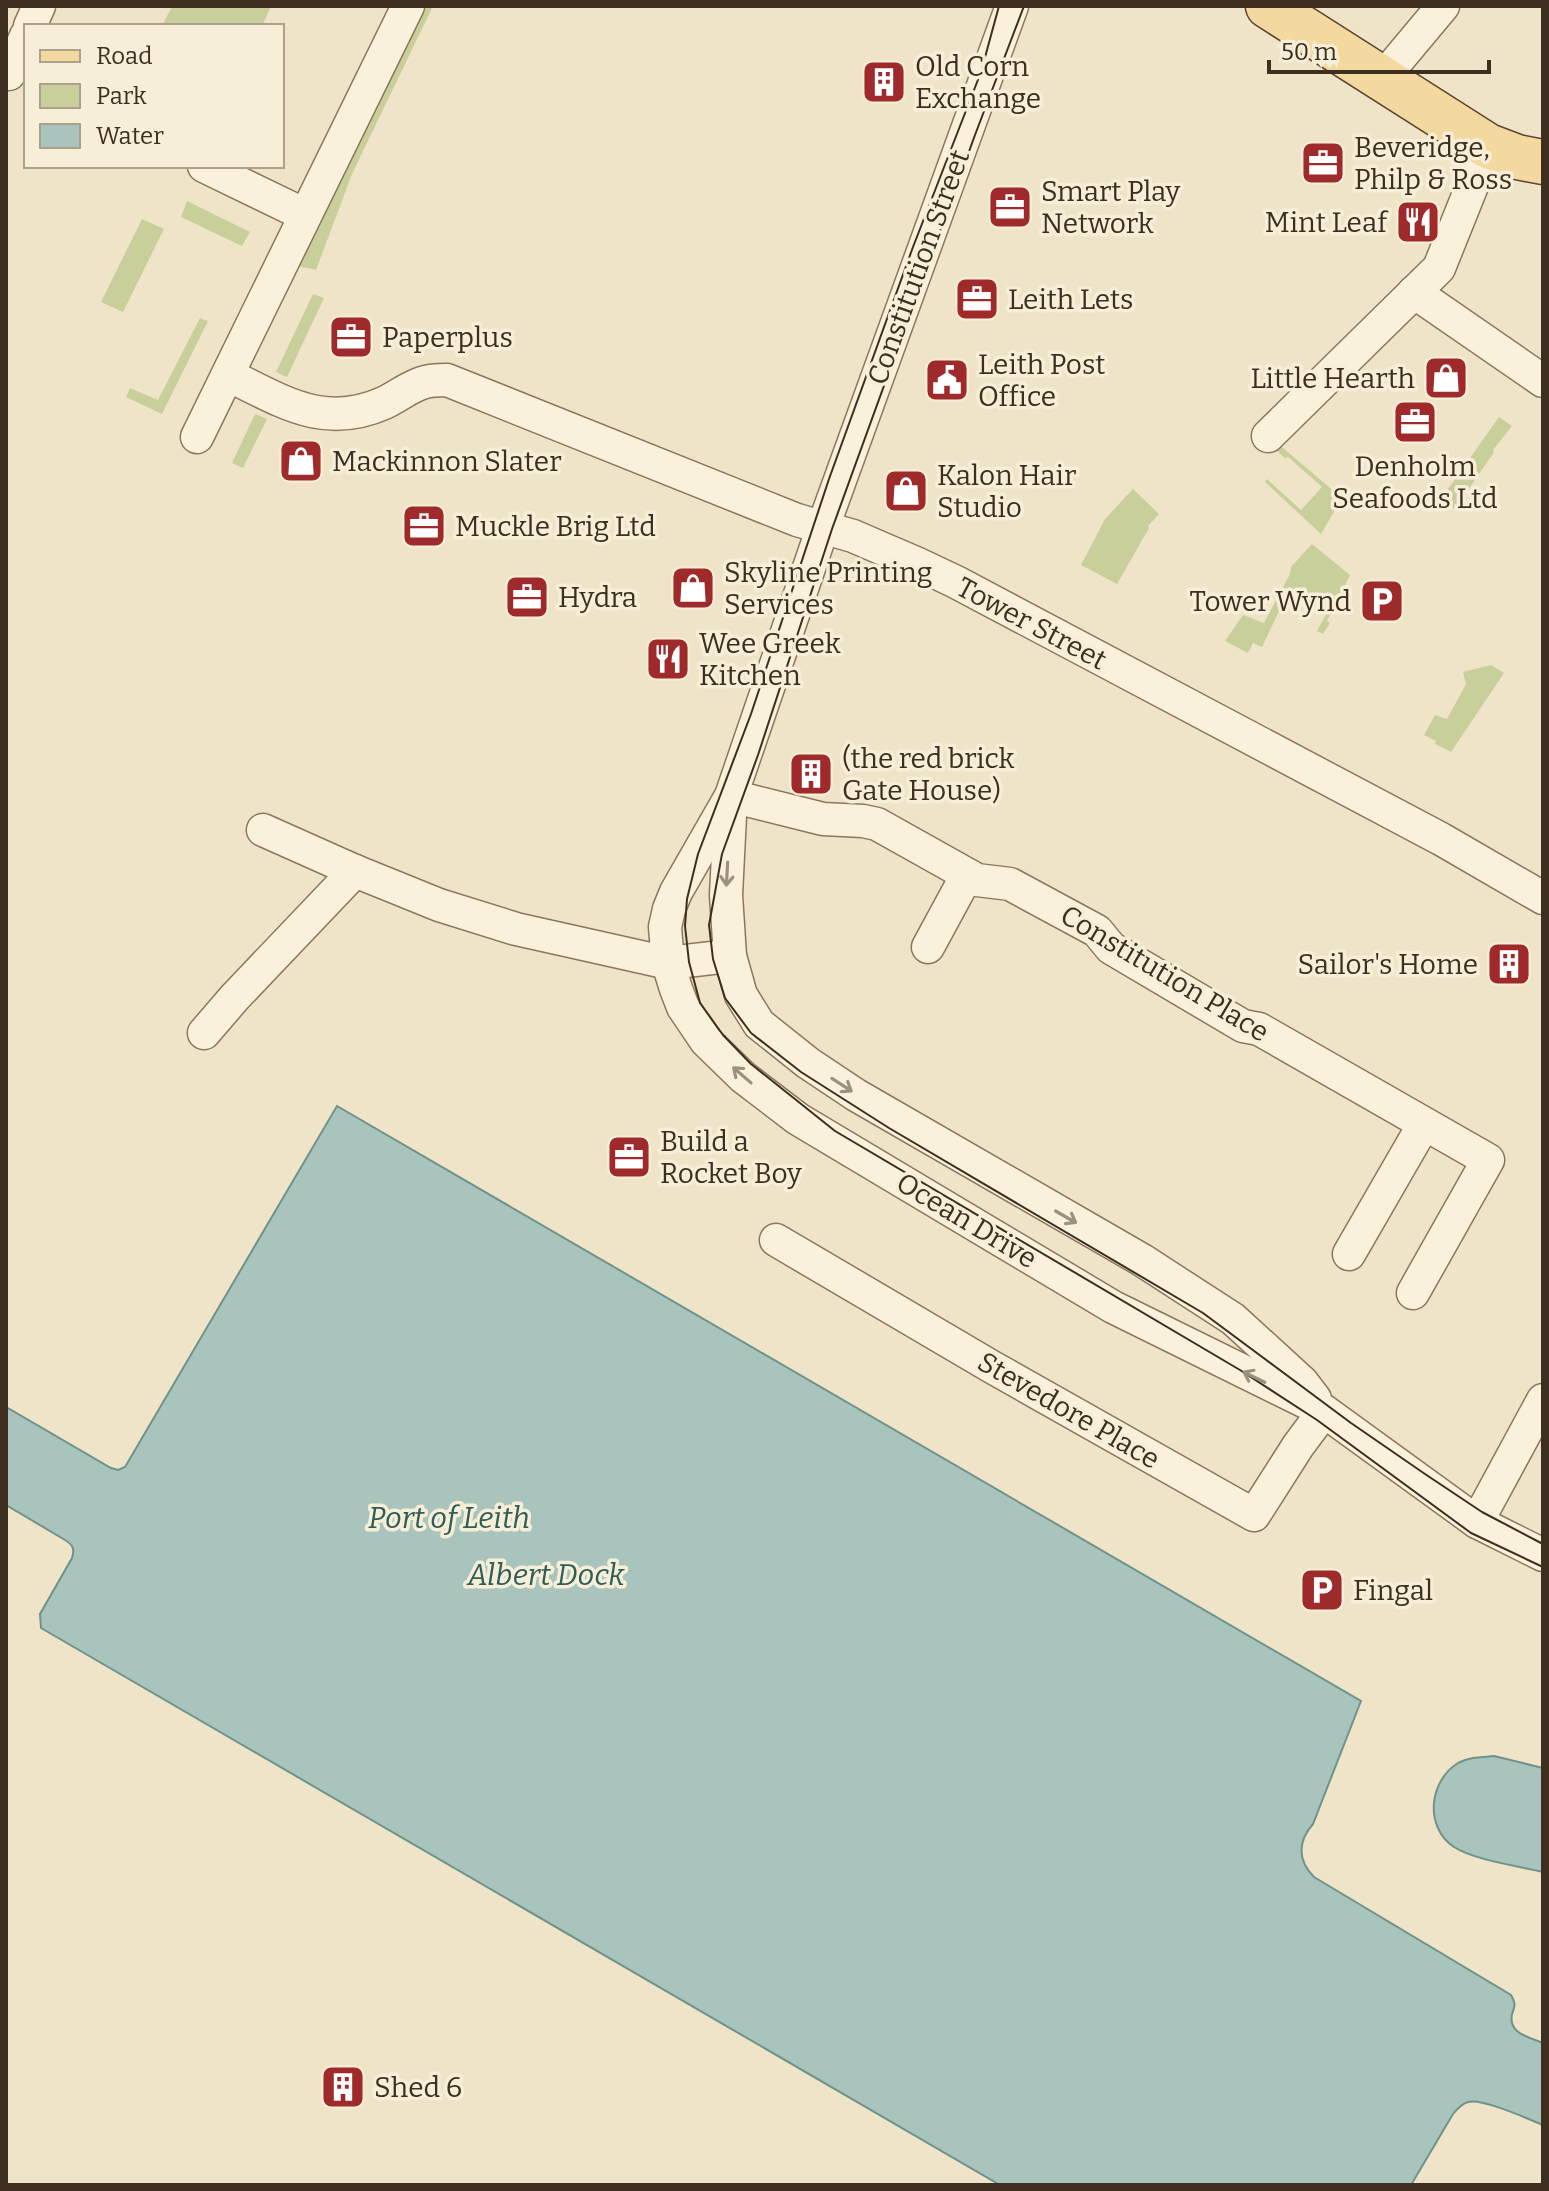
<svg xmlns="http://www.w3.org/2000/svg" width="1549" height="2191" font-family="Bitter,serif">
  <rect width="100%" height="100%" fill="#f0e4c8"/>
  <g fill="#c9cf9b">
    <path d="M172,6H271L262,26H162Z"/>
    <path d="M423,6H433L352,174L316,270L298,266Z"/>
    <path d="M187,201L250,232L242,246L181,217Z"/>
    <path d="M142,219L164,229L123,312L101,302Z"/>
    <path d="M313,294L324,298L287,377L276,372Z"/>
    <path d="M200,318L208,321L162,414L126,397L130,388L158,400Z"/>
    <path d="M255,414L267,419L243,468L232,463Z"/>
    <path d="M1499,417L1512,426L1493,450L1494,452L1455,509L1441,499Z"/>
    <path d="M1276,442L1342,498L1321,534L1265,482L1267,479L1301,510L1322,487L1288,457L1285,458L1275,449Z"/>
    <path d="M1133,489L1159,514L1148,526L1149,528L1117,584L1081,565L1105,519Z"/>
    <path d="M1312,544L1350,575L1327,621L1330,623L1323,634L1317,631L1329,609L1293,590L1284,606L1282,605L1262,647L1253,643L1248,653L1225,641L1243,615L1264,623L1290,574L1291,567Z"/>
    <path d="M1491,665L1504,673L1451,752L1435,744L1436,741L1424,735L1435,715L1447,719L1466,684L1463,672Z"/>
  </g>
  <g fill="#a9c4bc" stroke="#6f938a" stroke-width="2">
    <path d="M337,1106L1361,1701L1313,1824C1298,1841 1297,1860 1314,1877L1511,1995C1516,2004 1515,2006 1512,2014C1508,2034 1529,2037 1543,2043V2125C1528,2119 1482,2098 1468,2102C1462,2104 1457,2109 1453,2114L1411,2185H1000L41,1628L40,1614L72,1558C75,1549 73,1545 65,1540L6,1505V1407L111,1468L118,1470L125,1467Z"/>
    <path d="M1494,1756L1543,1768V1872C1518,1866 1474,1860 1454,1847C1424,1827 1429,1781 1458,1763C1469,1757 1482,1757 1494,1756Z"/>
  </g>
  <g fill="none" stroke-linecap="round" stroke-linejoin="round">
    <g stroke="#8d765c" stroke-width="35">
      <g id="street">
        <path d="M1012,6L823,527L731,796L676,892L669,909L665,927L668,963L676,989L683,1007L706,1041L743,1077L798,1119L1113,1307L1324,1411L1477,1522L1543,1555"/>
        <path d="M30,26L39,6"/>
        <path d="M9,74L26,36"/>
        <path d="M1382,79L1443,6"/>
        <path d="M204,166L305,215"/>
        <path d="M1414,292L1543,381"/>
        <path d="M228,375C282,401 323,430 384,403C397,397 409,387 422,383C429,380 439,380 447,380L797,520L853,536L918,564L956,582L1441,839L1543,898"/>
        <path d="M1268,436L1439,268L1488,146"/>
        <path d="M197,437L408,6"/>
        <path d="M263,830L355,871L439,905L516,929L668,963L730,956"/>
        <path d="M928,947L967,875"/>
        <path d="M204,1033L235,997L355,871"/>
        <path d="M776,1240L992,1367L1254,1515L1298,1446L1324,1411"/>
        <path d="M1349,1254L1424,1124"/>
        <path d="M1315,1399L1302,1382L1233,1319L1142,1260L856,1095L808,1063L759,1024L741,995L730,956L726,895L731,796L823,819L863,821L877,824L977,880L1010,884L1097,931L1111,948L1243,1026L1259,1029L1488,1160L1413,1293"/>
        <path d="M1477,1522L1543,1400"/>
      </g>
    </g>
    <g stroke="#5b4430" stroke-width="47">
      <path id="primary" d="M1268,6L1488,146L1517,157L1543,162"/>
    </g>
    <use href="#street" stroke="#faf1dc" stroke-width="32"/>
    <use href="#primary" stroke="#f3d9a0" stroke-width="44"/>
    <g stroke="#3d2e20" stroke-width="2">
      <path d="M999,6L981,72L913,247L829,479L751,714L698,854L687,899L685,926L689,962L700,1003L723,1035L751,1064L835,1131L1240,1370L1317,1420L1471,1533L1543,1567"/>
      <path d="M1024,6L975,135L832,529L758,755L722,854L709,925L713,959L725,998L751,1033L801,1072L889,1128L1203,1313L1351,1423L1425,1474L1482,1512L1543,1544"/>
    </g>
  </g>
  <defs><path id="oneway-shaft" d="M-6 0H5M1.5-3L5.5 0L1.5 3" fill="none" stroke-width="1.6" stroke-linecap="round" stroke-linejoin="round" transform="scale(2)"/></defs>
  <g stroke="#9c907e">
    <use href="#oneway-shaft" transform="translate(727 874) rotate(93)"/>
    <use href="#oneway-shaft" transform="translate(742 1075) rotate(-139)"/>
    <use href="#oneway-shaft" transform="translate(842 1085) rotate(33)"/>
    <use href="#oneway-shaft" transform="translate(1066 1217) rotate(30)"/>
    <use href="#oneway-shaft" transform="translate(1254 1377) rotate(-154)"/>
  </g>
  <defs>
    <g id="building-square" transform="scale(2.3)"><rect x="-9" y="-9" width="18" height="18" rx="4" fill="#9e2a2b" stroke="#f7eed8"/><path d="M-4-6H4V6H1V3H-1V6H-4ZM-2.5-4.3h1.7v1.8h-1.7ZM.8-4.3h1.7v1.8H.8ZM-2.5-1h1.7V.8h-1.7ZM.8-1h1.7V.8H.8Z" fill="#fff"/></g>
    <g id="office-square" transform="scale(2.3)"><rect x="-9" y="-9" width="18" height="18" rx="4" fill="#9e2a2b" stroke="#f7eed8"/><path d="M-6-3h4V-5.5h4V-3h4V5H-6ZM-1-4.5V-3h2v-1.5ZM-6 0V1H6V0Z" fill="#fff"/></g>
    <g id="restaurant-square" transform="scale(2.3)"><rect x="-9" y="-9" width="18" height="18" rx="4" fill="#9e2a2b" stroke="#f7eed8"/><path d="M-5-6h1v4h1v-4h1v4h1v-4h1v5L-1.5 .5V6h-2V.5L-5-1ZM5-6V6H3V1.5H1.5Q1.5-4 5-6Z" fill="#fff"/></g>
    <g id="shop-square" transform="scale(2.3)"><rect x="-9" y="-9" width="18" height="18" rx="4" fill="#9e2a2b" stroke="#f7eed8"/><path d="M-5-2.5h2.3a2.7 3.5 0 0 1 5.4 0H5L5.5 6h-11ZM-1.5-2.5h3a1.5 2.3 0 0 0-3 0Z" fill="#fff"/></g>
    <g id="civic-square" transform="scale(2.3)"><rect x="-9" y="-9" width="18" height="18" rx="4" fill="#9e2a2b" stroke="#f7eed8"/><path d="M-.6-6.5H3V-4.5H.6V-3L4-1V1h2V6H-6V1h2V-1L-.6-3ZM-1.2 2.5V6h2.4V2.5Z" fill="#fff"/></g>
    <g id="parking-square" transform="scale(2.3)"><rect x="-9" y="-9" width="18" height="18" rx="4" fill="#9e2a2b" stroke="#f7eed8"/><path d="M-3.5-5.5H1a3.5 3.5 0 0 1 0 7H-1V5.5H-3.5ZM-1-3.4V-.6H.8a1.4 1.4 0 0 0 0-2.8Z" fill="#fff"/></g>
  </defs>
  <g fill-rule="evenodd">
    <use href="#building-square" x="884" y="82"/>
    <use href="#office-square" x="1323" y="163"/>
    <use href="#office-square" x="1010" y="207"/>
    <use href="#restaurant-square" x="1418" y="222"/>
    <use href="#office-square" x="977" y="299"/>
    <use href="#office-square" x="351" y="337"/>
    <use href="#shop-square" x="1446" y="378"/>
    <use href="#civic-square" x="947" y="380"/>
    <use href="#office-square" x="1415" y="422"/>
    <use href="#shop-square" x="301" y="461"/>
    <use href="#shop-square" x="906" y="491"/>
    <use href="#office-square" x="424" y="526"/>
    <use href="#shop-square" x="693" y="588"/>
    <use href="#office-square" x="527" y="597"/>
    <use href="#parking-square" x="1382" y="601"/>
    <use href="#restaurant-square" x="668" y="659"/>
    <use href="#building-square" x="811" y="774"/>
    <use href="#building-square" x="1509" y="964"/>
    <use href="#office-square" x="629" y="1157"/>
    <use href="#parking-square" x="1322" y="1590"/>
    <use href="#building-square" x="343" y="2087"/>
  </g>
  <g text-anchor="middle" stroke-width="7" stroke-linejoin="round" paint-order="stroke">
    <g font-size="28" fill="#3d2e20" stroke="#f7eed8" text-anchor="start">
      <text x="915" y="76">Old Corn<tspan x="915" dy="32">Exchange</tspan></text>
      <text x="1354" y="157">Beveridge,<tspan x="1354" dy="32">Philp &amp; Ross</tspan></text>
      <text x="1041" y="201">Smart Play<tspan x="1041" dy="32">Network</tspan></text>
      <text x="1387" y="232" text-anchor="end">Mint Leaf</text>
      <text x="1008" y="309">Leith Lets</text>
      <text x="382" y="347">Paperplus</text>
      <text x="978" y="374">Leith Post<tspan x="978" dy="32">Office</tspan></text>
      <text x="1415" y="388" text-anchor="end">Little Hearth</text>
      <text x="332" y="471">Mackinnon Slater</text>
      <text x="1415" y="476" text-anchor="middle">Denholm<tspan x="1415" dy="32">Seafoods Ltd</tspan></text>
      <text x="937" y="485">Kalon Hair<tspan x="937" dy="32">Studio</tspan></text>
      <text x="455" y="536">Muckle Brig Ltd</text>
      <text x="724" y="582">Skyline Printing<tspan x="724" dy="32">Services</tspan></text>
      <text x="558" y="607">Hydra</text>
      <text x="1351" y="611" text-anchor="end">Tower Wynd</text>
      <text x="699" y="653">Wee Greek<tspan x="699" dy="32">Kitchen</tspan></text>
      <text x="842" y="768">(the red brick<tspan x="842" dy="32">Gate House)</tspan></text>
      <text x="1478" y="974" text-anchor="end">Sailor's Home</text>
      <text x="660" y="1151">Build a<tspan x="660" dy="32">Rocket Boy</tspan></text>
      <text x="1353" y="1600">Fingal</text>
      <text x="374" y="2097">Shed 6</text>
    </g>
    <g font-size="28" fill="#3d2e20" stroke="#f7eed8">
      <text transform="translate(918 267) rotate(-70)" y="10">Constitution Street</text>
      <text transform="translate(1032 623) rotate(28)" y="10">Tower Street</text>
      <text transform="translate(1165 973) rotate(31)" y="10">Constitution Place</text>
      <text transform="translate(967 1220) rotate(31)" y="10">Ocean Drive</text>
      <text transform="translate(1069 1410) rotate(30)" y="10">Stevedore Place</text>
    </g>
    <g font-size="30" font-style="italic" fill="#2f5d5a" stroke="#f7eed8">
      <text x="449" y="1528">Port of Leith</text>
      <text x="546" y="1585">Albert Dock</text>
    </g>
  </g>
  <rect width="1549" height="2191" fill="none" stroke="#3d2e20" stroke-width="16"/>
  <rect x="24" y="24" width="260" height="144" fill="#f7eed8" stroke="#ada18e" stroke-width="2"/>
  <rect x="40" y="50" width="40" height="12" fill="#f3d9a0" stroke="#ada18e" stroke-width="2"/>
  <text x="96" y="64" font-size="24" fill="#3d2e20">Road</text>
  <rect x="40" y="84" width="40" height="24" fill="#c9cf9b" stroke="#ada18e" stroke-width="2"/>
  <text x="96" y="104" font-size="24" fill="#3d2e20">Park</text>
  <rect x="40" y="124" width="40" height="24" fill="#a9c4bc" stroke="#ada18e" stroke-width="2"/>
  <text x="96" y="144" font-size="24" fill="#3d2e20">Water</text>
  <path d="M1269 60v12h220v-12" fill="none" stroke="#3d2e20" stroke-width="4"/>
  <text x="1281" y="60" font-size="24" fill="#3d2e20" stroke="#f7eed8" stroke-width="6" paint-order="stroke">50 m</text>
</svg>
